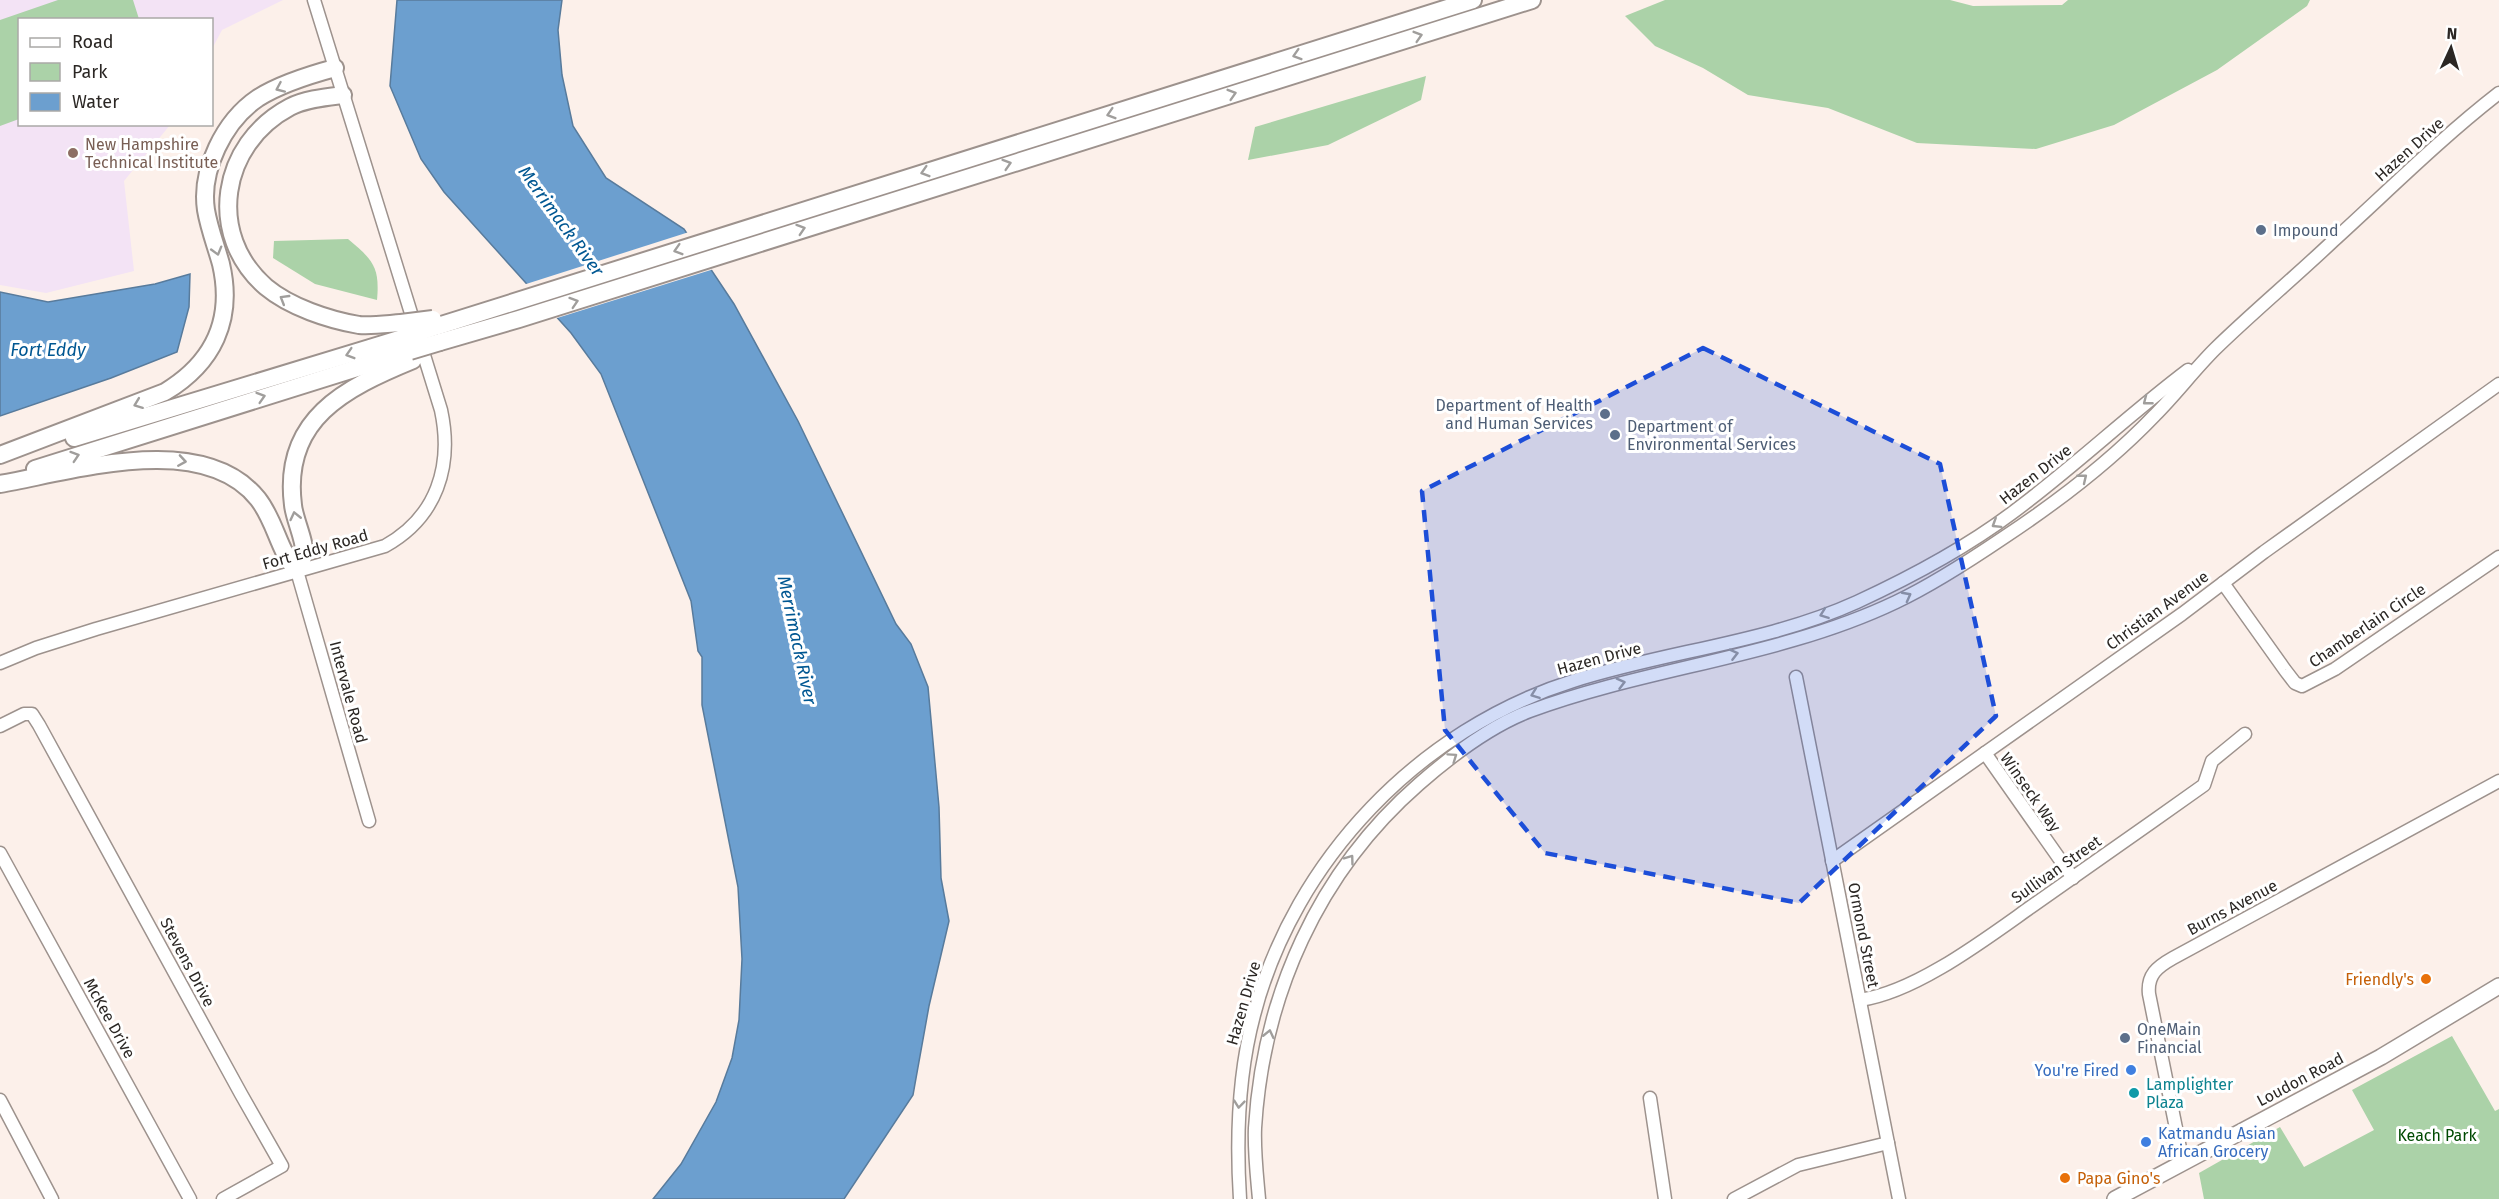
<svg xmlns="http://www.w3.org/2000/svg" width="2499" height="1199" font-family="'Fira Sans',sans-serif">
  <rect width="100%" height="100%" fill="#fcf0ea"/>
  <path fill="#f3e3f5" d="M0,0H283L222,30L212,49V20H20V124L170,125L124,181L134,271L46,293L0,285Z"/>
  <g fill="#abd2a8">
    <path d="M58,0H133L139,19L20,20L19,119L0,126V20Z"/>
    <path d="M1665,0H1950L1973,6L2062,5L2068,0H2310L2307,6L2217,70L2114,125L2036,149L1917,143L1828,108L1748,95L1703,68L1655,46L1625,16Z"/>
    <path d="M1426,76L1421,100L1328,145L1248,160L1255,127Z"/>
    <path d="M348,239C373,260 380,267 377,300L315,284L273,258L274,241Z"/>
    <path d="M2452,1036L2495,1111L2499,1109V1199H2204L2199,1173L2280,1127L2304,1167L2374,1130L2352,1090Z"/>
  </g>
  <g fill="#6c9fcf" stroke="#587b9c" stroke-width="1.5">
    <path d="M397,0H562L558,30L562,75L573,126L606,178L684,229L734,304L798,421L896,624L911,644L928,687L939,807L941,878L949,921L929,1006L913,1095L844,1199H653L681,1164L716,1102L732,1058L739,1020L742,959L738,887L702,705V657L698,651L691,601L601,374L571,333L444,192L421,159L390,86Z"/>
    <path d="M190,274L189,307L177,352L111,378L0,416V292L48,302L155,284Z"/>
  </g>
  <path fill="#fcf0ea" d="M689,232L714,269L554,319L523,285Z"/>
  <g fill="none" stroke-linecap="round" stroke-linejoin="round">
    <g stroke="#9d928d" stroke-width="15">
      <g id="minor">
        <path d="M297,571L369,821"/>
        <path d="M2223,583L2285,670L2295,683L2302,686L2335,669L2499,557"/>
        <path d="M0,663L36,648L96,629L385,546C437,517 453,466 441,410L314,0"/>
        <path d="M1796,677L1899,1199"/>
        <path d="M0,726L24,714H32L39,725L241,1094L282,1166L223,1199"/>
        <path d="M1985,753L2073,878"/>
        <path d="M0,853L190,1199"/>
        <path d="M1832,861L2182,614L2264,552L2499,384"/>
        <path d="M1860,1000C1917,992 1988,937 2035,904C2092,864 2148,825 2204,785L2212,761L2245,734"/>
        <path d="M1650,1098L1665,1199"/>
        <path d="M0,1100L52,1199"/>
        <path d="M2183,1163L2149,994C2147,975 2157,967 2173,958L2499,781"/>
        <path d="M1240,1199C1236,1137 1238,1075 1254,1015C1294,860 1420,729 1573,681C1666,651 1767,643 1857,602C1911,577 1964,549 2012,513C2073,468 2127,416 2188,370"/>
        <path d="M1259,1199C1257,1176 1254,1151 1255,1128C1263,996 1318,872 1419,784C1451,756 1490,726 1530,711C1649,667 1781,657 1896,602C1934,584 1969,561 2003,538C2056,503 2111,461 2155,415C2176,394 2194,370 2215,349C2253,312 2294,278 2333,241C2388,191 2441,138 2499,93"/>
        <path d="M1734,1199L1798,1165L1888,1143"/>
      </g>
    </g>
    <g stroke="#9d928d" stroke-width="18">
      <path id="major" d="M2115,1199L2381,1057L2499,986"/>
    </g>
    <g stroke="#9d928d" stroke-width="20">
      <g id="highway">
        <path d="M343,95C327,97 305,99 290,107C220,144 206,235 266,287C290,307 329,320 359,325C372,326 387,324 401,323"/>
        <path d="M435,327L1473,0"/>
        <path d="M440,342L519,319L1532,0"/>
        <path d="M74,438L406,337"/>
        <path d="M0,455L165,392C213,363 234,320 221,264C216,246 209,228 206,210C200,170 224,121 258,98C280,84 309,75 335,68"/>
        <path d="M35,469L408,352"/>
        <path d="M0,484C74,471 203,430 258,499C276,522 278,550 297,571C299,566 303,560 304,554C306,543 294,518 293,505C282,419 345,388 413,360"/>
      </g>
    </g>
    <use href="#minor" stroke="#fff" stroke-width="12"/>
    <use href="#major" stroke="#fff" stroke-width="15"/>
    <use href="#highway" stroke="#fff" stroke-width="16"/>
    <g stroke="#9d928d" stroke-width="20" stroke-linecap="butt">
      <g id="highway-bridge">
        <path d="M401,323L433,319"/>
        <path d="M406,337L435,327"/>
        <path d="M410,351L440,342"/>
      </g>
    </g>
    <use href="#highway-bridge" stroke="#fff" stroke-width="16"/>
  </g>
  <defs><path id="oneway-chevron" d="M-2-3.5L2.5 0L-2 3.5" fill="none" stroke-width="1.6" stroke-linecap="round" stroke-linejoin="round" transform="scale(1.5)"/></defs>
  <g stroke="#a09e9c">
    <use href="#oneway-chevron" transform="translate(1418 36) rotate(-17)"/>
    <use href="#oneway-chevron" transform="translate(1297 55) rotate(163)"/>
    <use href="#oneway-chevron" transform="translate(280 88) rotate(156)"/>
    <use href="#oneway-chevron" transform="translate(1232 94) rotate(-17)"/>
    <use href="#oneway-chevron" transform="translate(1111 114) rotate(163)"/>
    <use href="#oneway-chevron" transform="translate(1007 164) rotate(-17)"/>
    <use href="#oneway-chevron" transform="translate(925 172) rotate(163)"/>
    <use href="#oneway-chevron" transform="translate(801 229) rotate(-18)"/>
    <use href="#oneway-chevron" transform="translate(678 250) rotate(163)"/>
    <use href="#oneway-chevron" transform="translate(217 251) rotate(74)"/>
    <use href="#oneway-chevron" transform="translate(284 299) rotate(-149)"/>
    <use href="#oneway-chevron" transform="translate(574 302) rotate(-18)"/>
    <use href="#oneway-chevron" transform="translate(350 354) rotate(163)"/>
    <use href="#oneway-chevron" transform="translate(261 397) rotate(-17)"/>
    <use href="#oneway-chevron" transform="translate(2147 401) rotate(142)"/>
    <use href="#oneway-chevron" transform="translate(138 404) rotate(159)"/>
    <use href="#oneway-chevron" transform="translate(75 456) rotate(-18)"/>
    <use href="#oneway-chevron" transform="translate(182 461) rotate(9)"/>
    <use href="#oneway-chevron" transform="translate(2083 478) rotate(-39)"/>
    <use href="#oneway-chevron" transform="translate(295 516) rotate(-103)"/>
    <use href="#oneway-chevron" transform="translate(1996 524) rotate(148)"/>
    <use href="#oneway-chevron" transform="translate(1907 596) rotate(-28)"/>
    <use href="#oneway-chevron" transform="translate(1824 614) rotate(160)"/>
    <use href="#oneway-chevron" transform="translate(1734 654) rotate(-14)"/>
    <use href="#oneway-chevron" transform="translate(1621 683) rotate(-15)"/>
    <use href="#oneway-chevron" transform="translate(1535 694) rotate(160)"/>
    <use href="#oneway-chevron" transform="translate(1453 757) rotate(-35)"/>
    <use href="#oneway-chevron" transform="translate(1350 859) rotate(-54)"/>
    <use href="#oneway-chevron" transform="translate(1269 1034) rotate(-77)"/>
    <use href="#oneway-chevron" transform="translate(1239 1104) rotate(96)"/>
  </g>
  <path fill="#1d4ed8" fill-opacity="0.2" stroke="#1d4ed8" stroke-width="4.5" stroke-dasharray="12 8" stroke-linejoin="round" d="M1703,348L1940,464L1996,716L1799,903L1545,853L1445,730L1422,491Z"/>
  <circle fill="#8d6e63" stroke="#fff" stroke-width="2" cx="73" cy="153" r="6"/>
  <g fill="#5c6f8a" stroke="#fff" stroke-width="2">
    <circle cx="2261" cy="230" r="6"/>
    <circle cx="1605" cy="414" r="6"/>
    <circle cx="1615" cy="435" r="6"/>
    <circle cx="2125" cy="1038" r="6"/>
  </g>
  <g fill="#e8710a" stroke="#fff" stroke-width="2">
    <circle cx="2426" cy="979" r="6"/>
    <circle cx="2065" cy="1178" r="6"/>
  </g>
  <g fill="#3f7fe0" stroke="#fff" stroke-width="2">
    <circle cx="2131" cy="1070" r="6"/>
    <circle cx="2146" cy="1142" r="6"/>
  </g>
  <circle fill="#0f9aa8" stroke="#fff" stroke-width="2" cx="2134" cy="1093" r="6"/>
  <g text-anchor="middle" stroke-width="6" stroke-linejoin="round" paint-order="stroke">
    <g font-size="16" fill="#785e54" stroke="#fff" text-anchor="start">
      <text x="85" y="150">New Hampshire<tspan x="85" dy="18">Technical Institute</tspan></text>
    </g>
    <g font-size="16" fill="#2b2724" stroke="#fff">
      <text transform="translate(2409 149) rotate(-42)" y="6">Hazen Drive</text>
      <text transform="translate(2035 474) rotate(-38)" y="6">Hazen Drive</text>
      <text transform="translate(315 549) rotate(-16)" y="6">Fort Eddy Road</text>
      <text transform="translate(2157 610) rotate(-36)" y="6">Christian Avenue</text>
      <text transform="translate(2367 625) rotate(-34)" y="6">Chamberlain Circle</text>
      <text transform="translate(1599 658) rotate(-15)" y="6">Hazen Drive</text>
      <text transform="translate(349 692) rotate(75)" y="6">Intervale Road</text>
      <text transform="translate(2031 792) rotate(55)" y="6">Winseck Way</text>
      <text transform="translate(2056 869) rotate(-35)" y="6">Sullivan Street</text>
      <text transform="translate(2232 907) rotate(-28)" y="6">Burns Avenue</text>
      <text transform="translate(1864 935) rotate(79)" y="6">Ormond Street</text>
      <text transform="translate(188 962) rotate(62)" y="6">Stevens Drive</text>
      <text transform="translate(1243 1003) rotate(-74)" y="6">Hazen Drive</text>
      <text transform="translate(110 1018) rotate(61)" y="6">McKee Drive</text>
      <text transform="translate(2300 1079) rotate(-28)" y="6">Loudon Road</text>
    </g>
    <g font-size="16" fill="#4e5e75" stroke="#fff" text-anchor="start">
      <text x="2273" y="236">Impound</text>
      <text x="1593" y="411" text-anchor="end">Department of Health<tspan x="1593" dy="18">and Human Services</tspan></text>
      <text x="1627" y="432">Department of<tspan x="1627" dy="18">Environmental Services</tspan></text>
      <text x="2137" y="1035">OneMain<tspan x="2137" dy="18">Financial</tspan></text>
    </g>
    <g font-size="16" fill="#c56008" stroke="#fff" text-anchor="end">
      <text x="2414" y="985">Friendly's</text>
      <text x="2077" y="1184" text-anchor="start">Papa Gino's</text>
    </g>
    <g font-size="16" fill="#366cbe" stroke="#fff" text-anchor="end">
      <text x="2119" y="1076">You're Fired</text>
      <text x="2158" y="1139" text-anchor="start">Katmandu Asian<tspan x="2158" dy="18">African Grocery</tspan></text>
    </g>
    <g font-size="16" fill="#0d838f" stroke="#fff" text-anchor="start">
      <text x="2146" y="1090">Lamplighter<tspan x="2146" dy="18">Plaza</tspan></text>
    </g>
    <g font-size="16" fill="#004a02" stroke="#fff">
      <text x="2437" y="1141">Keach Park</text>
    </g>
    <g font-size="18" font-style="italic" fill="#005792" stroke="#fff">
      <text transform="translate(561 221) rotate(54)" y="6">Merrimack River</text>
      <text x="48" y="356">Fort Eddy</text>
      <text transform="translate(797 640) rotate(78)" y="6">Merrimack River</text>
    </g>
  </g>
  <rect x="18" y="18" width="195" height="108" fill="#ffffff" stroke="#aaa9a7" stroke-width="1.5"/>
  <rect x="30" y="38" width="30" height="9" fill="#ffffff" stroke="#aaa9a7" stroke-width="1.5"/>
  <text x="72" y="48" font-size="18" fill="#2b2724">Road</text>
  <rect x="30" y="63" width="30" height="18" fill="#abd2a8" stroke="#aaa9a7" stroke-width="1.5"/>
  <text x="72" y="78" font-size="18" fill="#2b2724">Park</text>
  <rect x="30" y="93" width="30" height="18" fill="#6c9fcf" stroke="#aaa9a7" stroke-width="1.5"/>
  <text x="72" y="108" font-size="18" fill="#2b2724">Water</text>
  <g transform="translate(2451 48) rotate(4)" stroke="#ffffff" stroke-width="4.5" paint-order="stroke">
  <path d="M0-4.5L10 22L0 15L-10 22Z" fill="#2b2724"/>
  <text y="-9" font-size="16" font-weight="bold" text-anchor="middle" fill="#2b2724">N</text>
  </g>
</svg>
